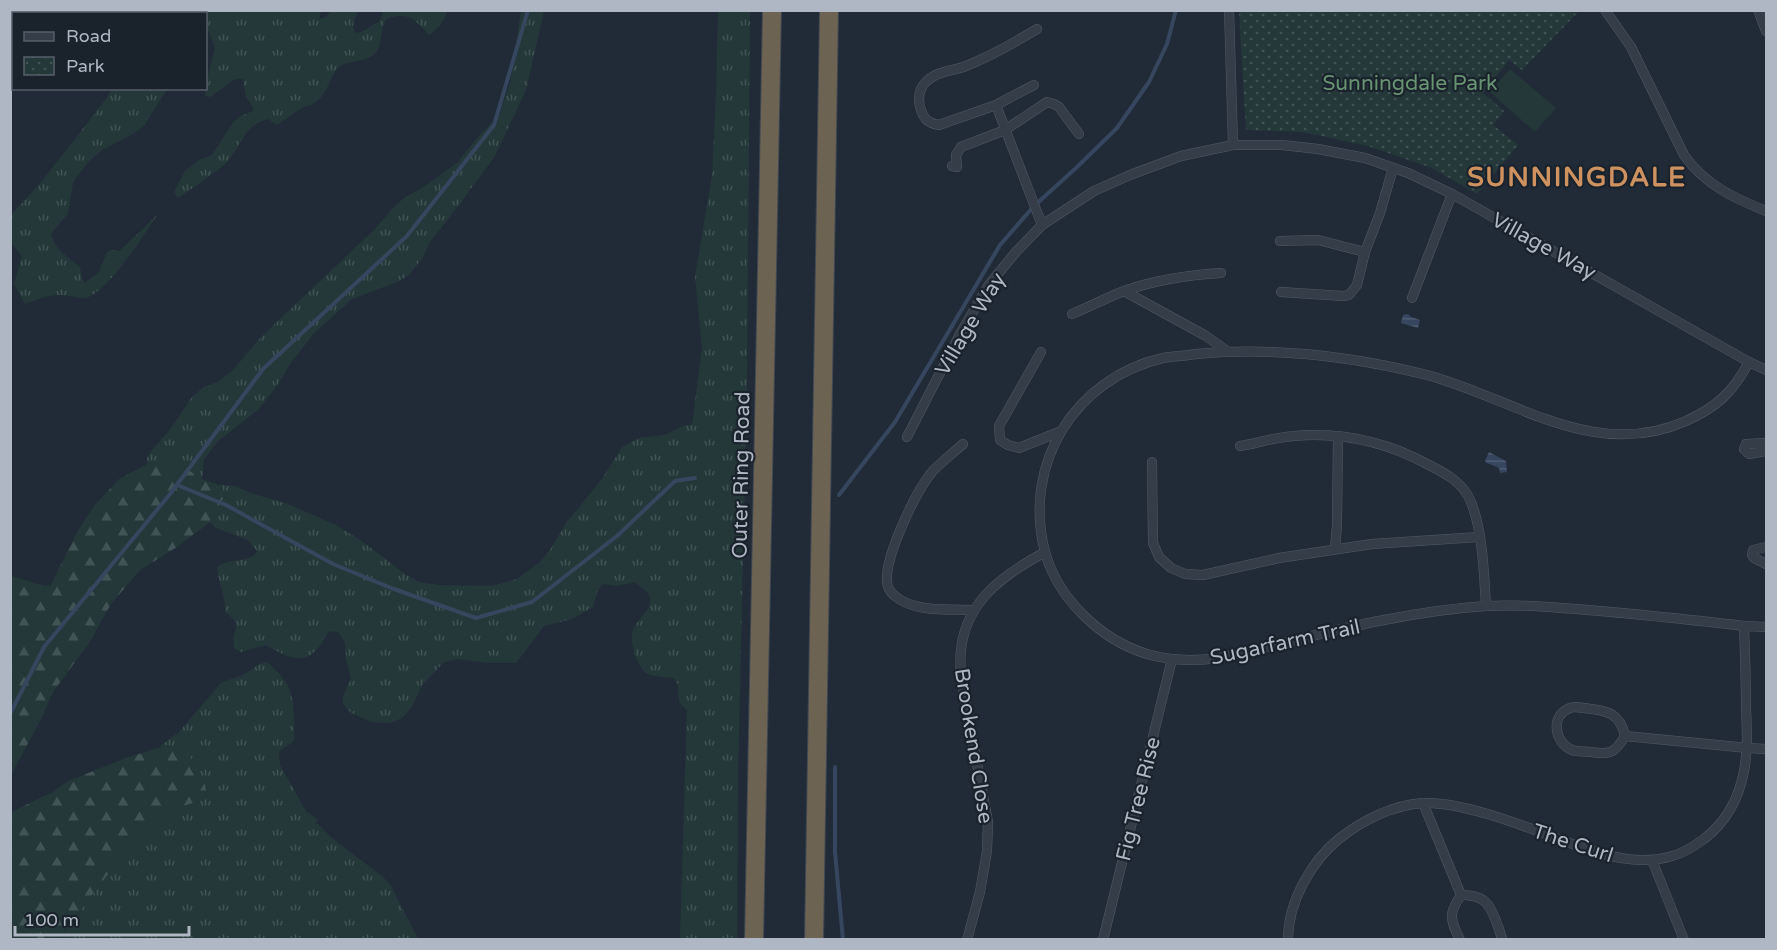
<svg xmlns="http://www.w3.org/2000/svg" width="1777" height="950" font-family="'Varela Round',sans-serif">
  <defs>
    <pattern id="grass-tufts" width="24" height="20" patternUnits="userSpaceOnUse" patternTransform="scale(1.5)"><rect width="24" height="20" fill="#243839"/><path d="M3 7l-1-3M5 7V3M7 7l1-3M15 17l-1-3M17 17v-4M19 17l1-3" fill="none" stroke="#415354"/></pattern>
    <pattern id="forest-firs" width="22" height="20" patternUnits="userSpaceOnUse" patternTransform="scale(1.5)"><rect width="22" height="20" fill="#243839"/><path d="M5 1l3.5 6h-7zM16 11l3.5 6h-7z" fill="#415354"/></pattern>
    <pattern id="park-dots" width="8" height="8" patternUnits="userSpaceOnUse" patternTransform="scale(1.5)"><rect width="8" height="8" fill="#243839"/><path d="M2 2h.1M6 6h.1" fill="none" stroke="#415354" stroke-width="1.8" stroke-linecap="round"/></pattern>
    <pattern id="water-rules" width="6" height="5" patternUnits="userSpaceOnUse" patternTransform="scale(1.5)"><rect width="6" height="5" fill="#36465e"/><path d="M0 2.5h6" fill="none" stroke="#515e73"/></pattern>
  </defs>
  <rect width="100%" height="100%" fill="#212b37"/>
  <g fill="url(#grass-tufts)">
    <path d="M11,10H202V11L200,14H14V77L11,79Z"/>
    <path d="M205,11H321L319,19L326,17L331,11H358L353,24L355,33C367,32 368,26 379,22L383,12L382,11H447C445,21 437,29 429,35C415,19 406,10 385,20C381,30 381,45 377,51C368,63 351,59 339,67C331,73 329,92 316,102C313,105 308,105 304,107C295,111 288,118 280,123L276,124L268,119C242,125 241,149 224,165C210,177 193,187 178,198L174,192L185,171L199,160L212,155L234,121L241,116L253,111V107L246,97L243,79H235L210,97L205,95L206,84L215,48L206,24Z"/>
    <path d="M521,11H544L526,90L495,156L453,213L429,243L423,257L409,275L397,282L352,299L314,333L290,364L278,384L259,409L218,441L204,459L202,479C177,462 177,458 147,464V458L152,450L169,431L192,397L204,387L218,382L233,370L261,337L375,229L394,207L404,198L422,188L457,163L479,136L499,115L510,84Z"/>
    <path d="M718,11H750L747,379L738,778L737,939H680L687,710L679,702L678,685L674,678C666,677 653,677 646,673C636,665 627,637 635,626C640,617 652,609 650,598C648,590 640,587 634,582L617,586L603,584L598,590L593,607L572,619L544,626L516,663H489L457,659L443,663L423,684L411,708L402,718L390,723L372,722L351,713L343,704V696L351,679L346,659L345,642L338,632L329,631C325,638 321,646 315,651C301,667 280,653 266,645L241,652L234,648C230,628 246,627 225,612C226,596 218,582 217,567C229,558 243,563 255,555L257,551L248,540L216,528L210,522L225,495L219,485L235,486L251,493L288,504L338,526L363,542L405,574L419,582L439,585L491,586L517,579L540,562L550,550L566,523L602,479L622,447L639,438L664,435L686,425H692L702,348L695,276L712,176L716,96Z"/>
    <path d="M112,89H167L144,126L133,134L102,150L88,162L73,182L68,213L51,234C55,250 68,257 80,267L82,280L85,283L99,272L107,252L111,250L120,251L158,214C145,233 106,296 84,298C77,298 68,295 61,295C48,294 36,300 25,304L14,284L22,256L11,242V215L37,187L104,102Z"/>
    <path d="M267,662C273,668 279,673 284,680C296,695 294,721 294,740C290,746 285,745 279,752L280,765L306,811L318,820L315,824H318L333,839L382,876L391,886L418,939L58,940L109,873L137,841L170,810L203,800L169,745L159,747L179,732L221,683C227,680 233,679 240,676C250,672 256,664 267,662Z"/>
  </g>
  <g fill="url(#forest-firs)">
    <path d="M166,460L178,463L202,479L219,485L225,495L210,522L177,547L140,570L111,604L89,643L53,692L41,719L11,775V576L45,586L51,585L76,534L94,506L118,480L147,464Z"/>
    <path d="M168,745C192,749 196,766 205,785L206,790L203,800L170,810L137,841L109,873L58,939H11V812L53,792L68,781L126,758Z"/>
  </g>
  <path fill="url(#park-dots)" d="M1239,11V10L1579,11L1522,70L1509,60L1483,93L1504,111L1493,125L1518,145L1477,194L1432,168L1368,146L1303,132L1246,130Z"/>
  <path fill="#243839" d="M1510,69L1556,108L1535,132L1490,92Z"/>
  <g fill="url(#water-rules)">
    <path d="M1408,314L1411,317L1420,320L1418,328L1401,323L1403,315Z"/>
    <path d="M1489,452L1506,461L1507,472L1500,473L1499,468L1487,463L1485,461Z"/>
  </g>
  <g fill="none" stroke-linecap="round" stroke-linejoin="round">
    <g stroke="#36465e" stroke-width="4">
      <path d="M177,485L226,505L333,564L391,588L476,618L532,602L617,536L675,481L695,478"/>
      <path d="M839,495L895,422L1000,245L1034,206L1076,168L1117,128L1149,82L1167,44L1176,10"/>
      <path d="M10,714L44,647L170,494L263,369L407,236L494,125L528,10"/>
      <path d="M835,767V852L843,940"/>
    </g>
    <g stroke="#525a65" stroke-width="10">
      <g id="street">
        <path d="M1229,10L1233,145"/>
        <path d="M1605,10L1631,47L1684,155C1705,185 1734,198 1766,211"/>
        <path d="M1758,10L1766,31"/>
        <path d="M1034,85L996,105L939,125C927,123 923,118 920,107C918,98 919,88 927,81C937,71 953,71 966,66C991,56 1014,43 1037,29"/>
        <path d="M996,105L1042,225"/>
        <path d="M952,166L957,167L956,155L961,147L1005,130L1047,102L1054,104L1059,107L1079,134"/>
        <path d="M1280,241L1318,240L1365,252"/>
        <path d="M1124,291L1206,336L1227,351"/>
        <path d="M1281,292L1343,296L1349,295L1357,285L1365,252L1380,213L1393,168"/>
        <path d="M1412,298L1452,194"/>
        <path d="M1072,314C1089,307 1106,298 1124,291C1155,280 1188,275 1221,273"/>
        <path d="M1041,352L999,426L1000,440L1008,445L1019,448L1059,432"/>
        <path d="M1749,362C1733,392 1717,407 1686,421C1594,462 1513,398 1427,375C1352,356 1273,347 1196,354C1185,356 1174,356 1163,358C1075,378 1022,464 1045,552C1058,599 1101,640 1147,654C1170,661 1195,661 1219,658C1307,638 1395,612 1486,606C1532,604 1576,609 1622,613C1663,617 1703,621 1744,626L1766,627"/>
        <path d="M907,437L960,334L988,286L1015,253L1042,225L1094,191L1130,175L1181,156L1233,145H1282L1318,149L1365,158L1408,173L1452,194L1749,362L1766,370"/>
        <path d="M1766,443L1746,444L1744,449L1749,454L1766,451"/>
        <path d="M963,444C953,453 941,462 932,472C916,491 885,556 887,581C887,587 890,592 895,596C915,613 950,609 974,610"/>
        <path d="M1240,446C1258,443 1276,437 1294,436C1341,432 1386,442 1427,464C1445,473 1463,482 1471,502C1483,532 1484,575 1486,606"/>
        <path d="M1152,462L1153,543L1159,557L1171,568L1185,574L1203,575L1279,558L1372,544L1479,537"/>
        <path d="M1766,547L1753,550L1752,555L1754,558L1766,564"/>
        <path d="M1335,549L1337,525L1338,436"/>
        <path d="M1577,707C1601,711 1619,708 1625,736C1615,753 1610,755 1591,752C1585,751 1577,752 1572,750C1555,743 1550,717 1568,709C1571,707 1574,707 1577,707Z"/>
        <path d="M1625,736L1748,748L1766,749"/>
        <path d="M1423,803L1461,895"/>
        <path d="M1652,860L1684,940"/>
        <path d="M1461,895C1483,895 1489,902 1496,921C1498,927 1501,933 1502,940"/>
        <path d="M967,940L980,892L987,851L988,822L960,673C961,665 960,657 961,650C966,600 1005,574 1045,552"/>
        <path d="M1103,940L1172,659"/>
        <path d="M1288,940C1288,902 1311,861 1340,838C1363,820 1393,805 1423,803C1465,801 1534,830 1575,845C1607,856 1639,866 1672,856C1684,853 1694,846 1704,839C1726,822 1739,798 1744,771C1748,750 1747,729 1746,708C1746,681 1745,653 1744,626"/>
        <path d="M1460,940C1450,919 1448,914 1461,895"/>
      </g>
    </g>
    <g stroke="#3f4752" stroke-width="20">
      <g id="highway">
        <path d="M754,940L772,10"/>
        <path d="M814,940L829,10"/>
      </g>
    </g>
    <use href="#street" stroke="#353d48" stroke-width="9"/>
    <use href="#highway" stroke="#6d6352" stroke-width="18"/>
  </g>
  <g text-anchor="middle" stroke-width="4.5" stroke-linejoin="round" paint-order="stroke">
    <g font-size="21" fill="#689472" stroke="#1a222c">
      <text x="1410" y="90">Sunningdale Park</text>
    </g>
    <g font-size="21" fill="#afb7c4" stroke="#1a222c">
      <text transform="translate(1544 246) rotate(29)" y="7">Village Way</text>
      <text transform="translate(970 324) rotate(-59)" y="7">Village Way</text>
      <text transform="translate(741 475) rotate(-89)" y="7">Outer Ring Road</text>
      <text transform="translate(1285 642) rotate(-12)" y="7">Sugarfarm Trail</text>
      <text transform="translate(974 746) rotate(81)" y="7">Brookend Close</text>
      <text transform="translate(1138 799) rotate(-76)" y="7">Fig Tree Rise</text>
      <text transform="translate(1573 843) rotate(18)" y="7">The Curl</text>
    </g>
    <g font-size="27" font-weight="bold" letter-spacing="1.5" fill="#ce9160" stroke="#1a222c">
      <text x="1577" y="186">SUNNINGDALE</text>
    </g>
  </g>
  <rect width="1777" height="950" fill="none" stroke="#afb7c4" stroke-width="24"/>
  <rect x="12" y="12" width="195" height="78" fill="#1a222c" stroke="#565e69" stroke-width="1.5"/>
  <rect x="24" y="32" width="30" height="9" fill="#353d48" stroke="#565e69" stroke-width="1.5"/>
  <text x="66" y="42" font-size="18" fill="#afb7c4">Road</text>
  <rect x="24" y="57" width="30" height="18" fill="url(#park-dots)" stroke="#565e69" stroke-width="1.5"/>
  <text x="66" y="72" font-size="18" fill="#afb7c4">Park</text>
  <path d="M15 926v9h174v-9" fill="none" stroke="#afb7c4" stroke-width="3"/>
  <text x="24" y="926" font-size="18" fill="#afb7c4" stroke="#1a222c" stroke-width="4.5" paint-order="stroke">100 m</text>
</svg>
